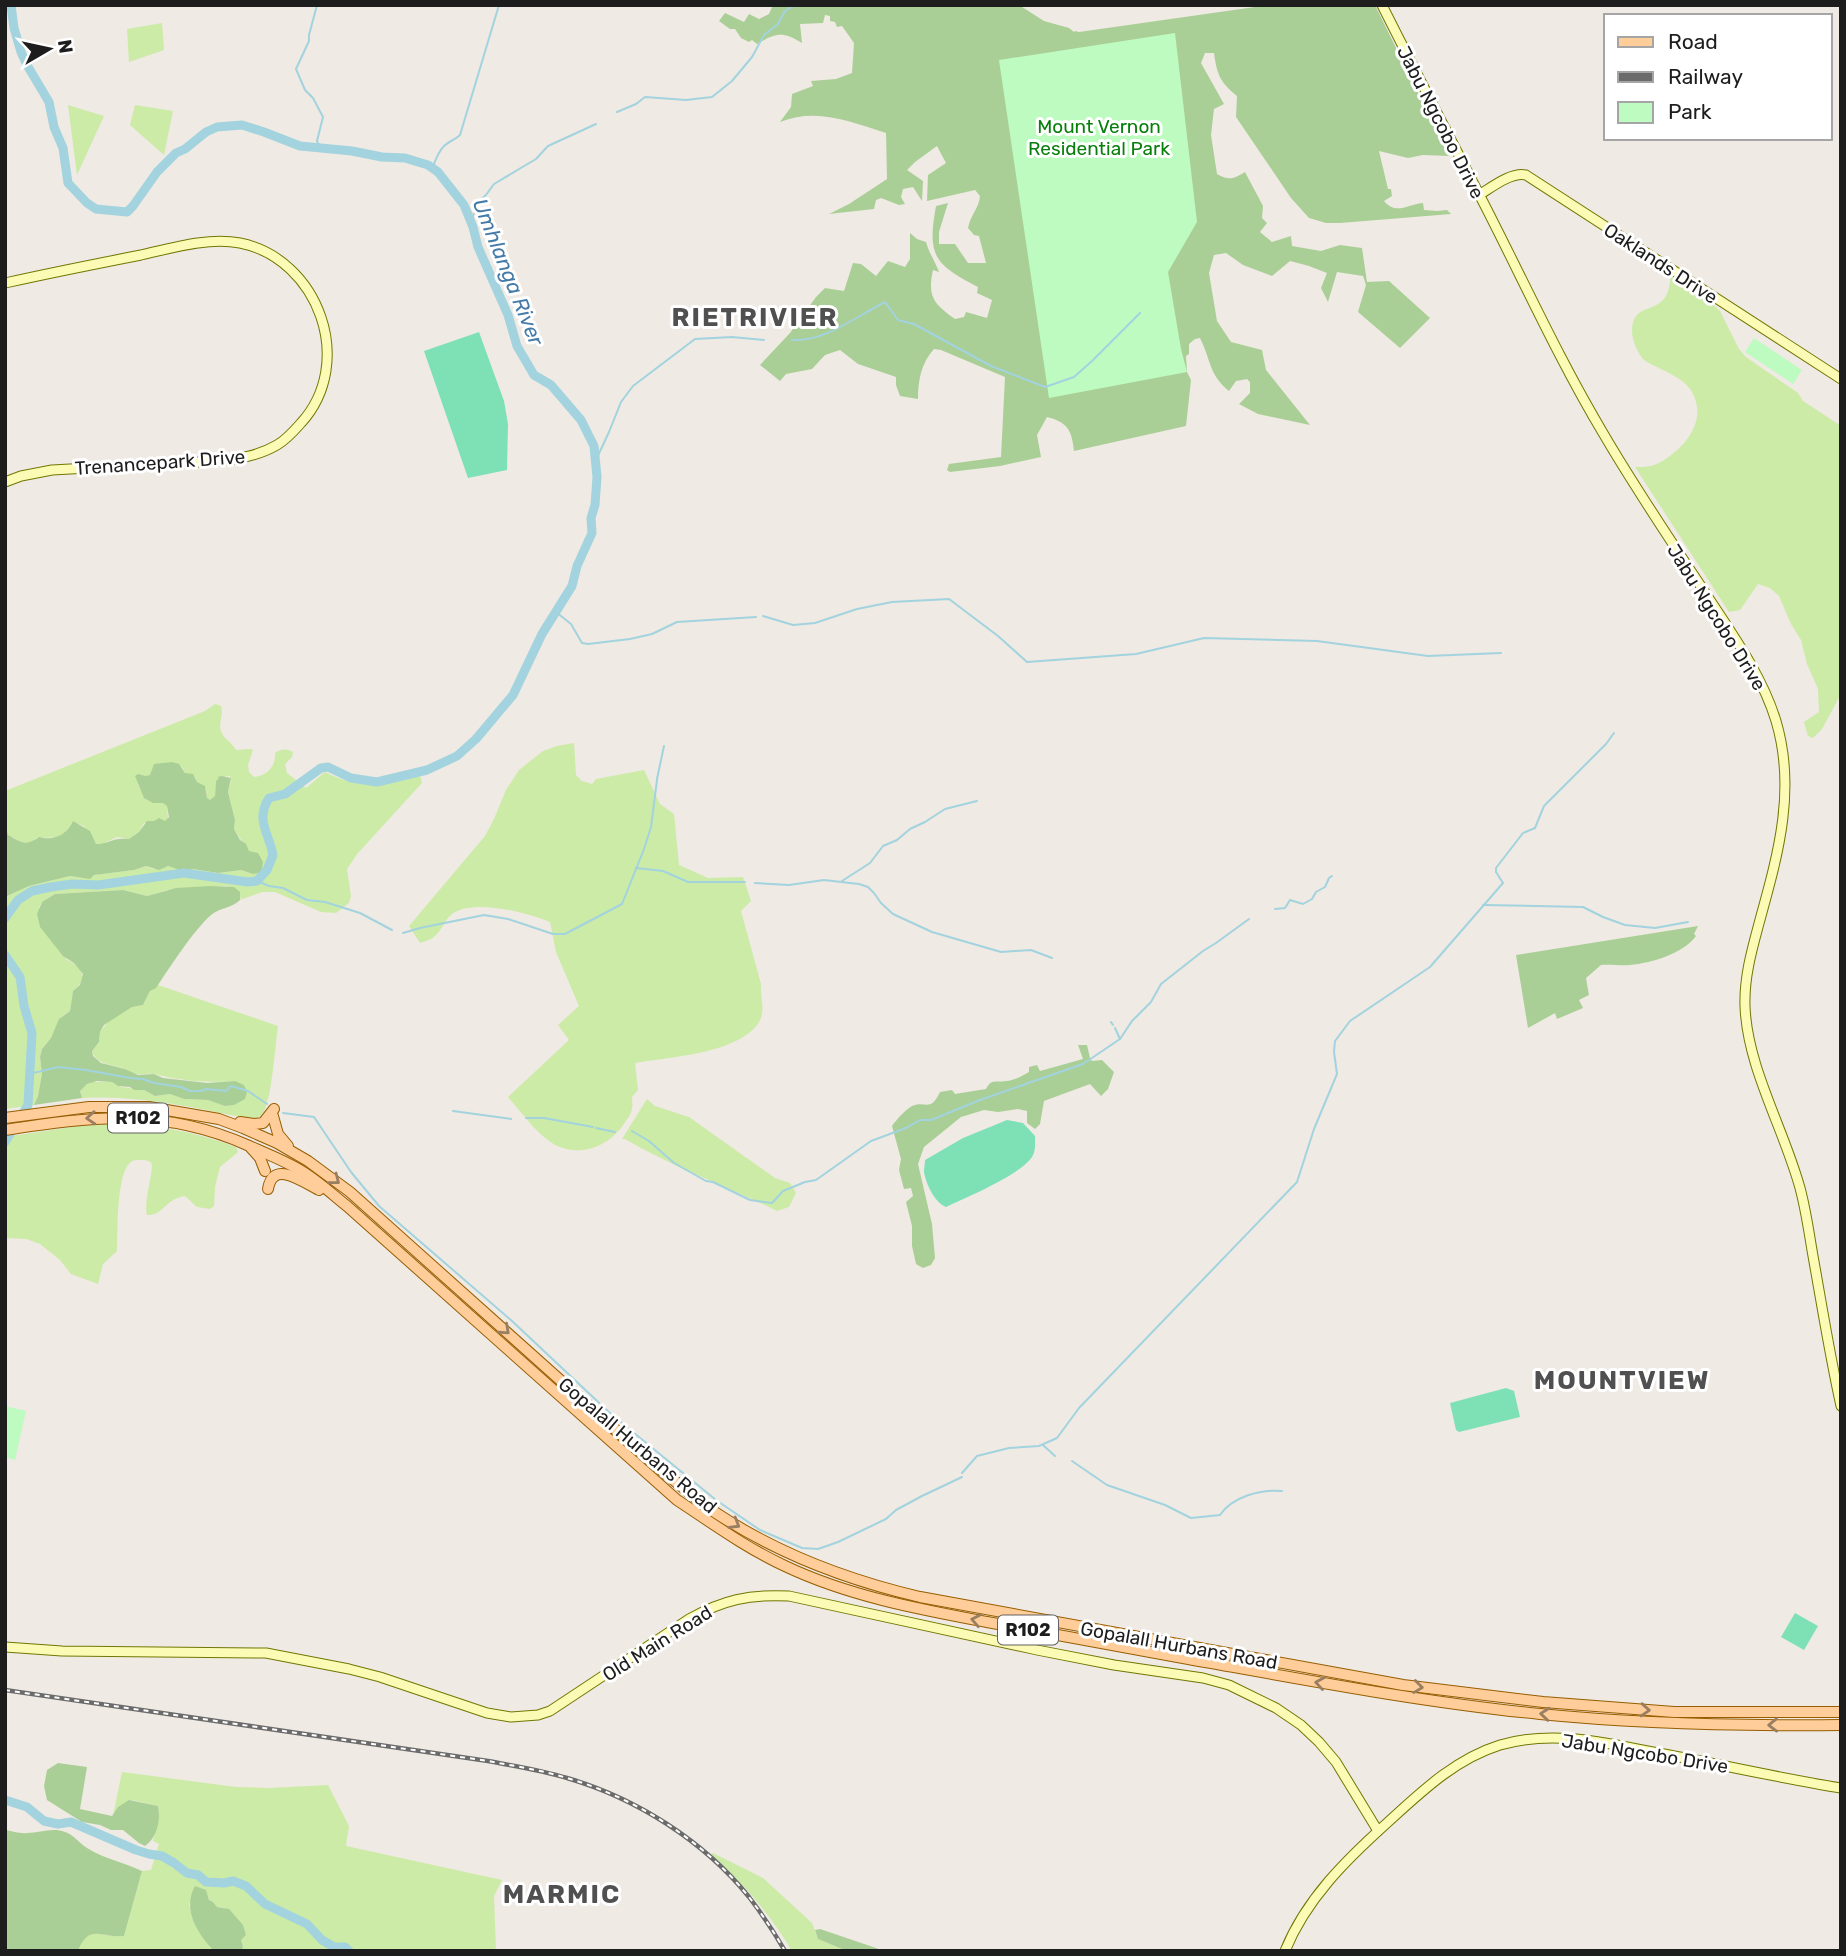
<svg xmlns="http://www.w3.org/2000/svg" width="1846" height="1956" font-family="Rubik,sans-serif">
  <rect width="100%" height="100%" fill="#efeae3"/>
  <g fill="#cceba7">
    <path d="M162,23L164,50L129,62L127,29Z"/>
    <path d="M68,105L104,116L77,175Z"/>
    <path d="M135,105L173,111L164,155L130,125Z"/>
    <path d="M1671,275L1703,296L1720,311L1739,349L1746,357L1798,393L1803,401L1841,426V694L1822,729L1813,738L1808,736L1804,722L1819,712L1818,689L1807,664L1801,640L1791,624L1779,596L1770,588L1758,584L1740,610L1729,612L1635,467C1639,467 1646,467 1651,466C1663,463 1677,451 1685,442C1693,432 1699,420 1697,407C1694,384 1677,377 1659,368C1655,366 1648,363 1644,360C1638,354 1632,340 1632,331C1633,305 1650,313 1663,300C1669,294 1670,283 1671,275Z"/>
    <path d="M215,704L221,706C224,716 218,722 221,731C224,740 232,742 236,750L251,749L253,750L248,765L249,772L254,777C266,776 276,767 275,753C280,749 287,748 293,752L292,757L285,764L287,773L306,788L325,772C361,790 383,787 420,775L422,783L358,853L347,869L351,896L349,903L336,913L321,912L275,892H262L240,900L241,898L227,886L167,890L147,896L123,890L55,894L42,902L39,907L67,960C84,967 88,979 73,991L70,1011L62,1016L51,1038L42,1049L40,1057L42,1074L38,1096L34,1105L5,1109V897L29,886L70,876L84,878L93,875L134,870L146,866L153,869L171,866L183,871L193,869L218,873L241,870L253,874L257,853L248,851L234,829L235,820L228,792L231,781L230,776L218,777L220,778L216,781L215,797L210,800L207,799L206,789L197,782L194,776L185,773L182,767L153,770L150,775L145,776L138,784C145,796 145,803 163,802L167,806L168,819L165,821L144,823L139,832L129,839L117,837L100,845L94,843L84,826L76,823L67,830L61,837L36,838L31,843L18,842L15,838L9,837L6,832L5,791L205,711Z"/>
    <path d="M574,743L576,775L582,781L592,784L596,779L644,770L660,804L674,814L679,865L708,878L743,877L751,901L741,911L761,984C760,997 766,1011 759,1022C739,1054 668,1057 635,1063L638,1090L632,1097C632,1101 633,1104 632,1108C632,1113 628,1118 625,1122C609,1148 576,1160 549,1141C534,1130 521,1112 508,1097L569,1040L558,1025L579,1006L556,952L550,922C528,913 474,898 452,914C445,919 442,930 435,936C431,940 425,941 420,943L409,926L485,836L494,819L506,790L519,770L543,751L557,746Z"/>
    <path d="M158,985L278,1026C275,1046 272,1096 264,1111C261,1117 257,1118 251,1119C193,1108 142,1095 82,1098L80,1091L81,1088L91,1082H112L121,1087L144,1090L155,1096L170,1094L184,1099L208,1100L228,1106L235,1081C205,1083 183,1081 154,1074C148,1073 143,1075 138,1074C132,1074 128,1070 123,1068C110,1064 97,1065 92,1051L99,1042L100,1032L109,1021L132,1007L143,1005L150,991Z"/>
    <path d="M647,1099L655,1106L689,1117L775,1178L790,1183L796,1193L789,1207L777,1211C727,1186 674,1168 625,1139H622Z"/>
    <path d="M107,1124C152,1124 194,1131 236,1147L238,1152L220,1167L215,1187L214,1206L210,1209L197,1207L185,1196C164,1199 164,1216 147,1215C143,1202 155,1167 151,1163C149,1160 145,1160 141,1160C138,1160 133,1160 131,1162C116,1172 118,1233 117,1251L103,1264L98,1284L71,1274L60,1260L40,1244L26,1239L5,1238V1137L78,1126Z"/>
    <path d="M122,1772L236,1787L269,1788L328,1785L349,1826L346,1846L502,1880L494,1896L496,1951H241L243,1947L225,1908L217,1907L213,1902L209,1900L208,1895L189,1903C192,1922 201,1936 214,1951H78C89,1922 103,1939 124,1936L142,1871L151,1870L159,1844L153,1841L159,1814L158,1806L132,1800L113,1816Z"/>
    <path d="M713,1853L763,1878L812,1923L818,1939L847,1951H792C770,1914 743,1883 711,1854Z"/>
  </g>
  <g fill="#aacf96">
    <path d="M769,5H1019L1044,21L1069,28L1074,32L1075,31L1079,32L1269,5H1375L1449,156L1423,155L1408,158L1379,151L1388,189H1391L1392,196L1384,201C1396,215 1406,205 1423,203L1424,210L1437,211L1447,210L1451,214L1340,223H1326L1309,218L1291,198L1236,117L1237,96C1220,82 1217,75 1214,53H1205L1201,63L1224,104L1214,109L1211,135L1217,174C1229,181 1233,179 1245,172L1263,206L1262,218L1267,223L1260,232L1272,242L1291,236L1292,246L1321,251L1340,245L1362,248L1367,282L1389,281L1430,318L1400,348L1358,312L1366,285L1363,276L1337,272L1328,302L1321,288L1327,273L1309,266L1290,261L1272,276L1243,265L1226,253L1214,255L1209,273L1217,321L1231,342L1262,350L1266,370L1310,425L1258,414L1239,404L1250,393V382L1247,379L1236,381L1229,391C1209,375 1211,360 1200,338L1195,339L1189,344V354L1186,356L1187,372L1191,380L1186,426L1074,451C1072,430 1067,422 1047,417L1037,435L1041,457L1000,466L950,472L947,470L949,464L1001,457L1005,377L941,350L934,349C921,363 918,381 918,399L900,396L896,385V377L858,364L840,350L825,355L812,369L786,374L780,381L760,365L790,333L816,297L825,288L844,291L853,263L861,264L876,276L888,261L905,267L910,259V233L917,239L926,242C929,253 935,261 939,272L933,270C927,297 934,304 955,319L964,317L966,312L987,318L992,300L977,293L978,287C934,264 927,256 936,206L948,203L939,232V244H955L968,263H986L979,236L974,235L968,228C971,214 979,208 980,196L975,190L927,201L928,175L946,163L937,146L915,162L907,170L923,181L922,201L913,187L903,189L901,197L905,204L899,205L881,198L876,200L874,209L829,214L849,204L887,179L886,133C851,122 817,107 780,122L791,107L792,94L813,86L811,81L836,79L852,73L854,43L842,26L837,27L835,22L830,21V16L825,15L823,23L800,24L802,43C782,31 776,33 757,44L752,40L749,42L741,38L735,29H730L719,21L725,13L744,22L749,14L759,19L769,14L772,7Z"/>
    <path d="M172,762L179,764L185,773L193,774L197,782L205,786L207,798L210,800L215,796L216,781L219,778L217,777L222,776L231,778L228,792L235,820L234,829L240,840L246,844L249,851L258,853L263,862L262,869L259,873L253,874L241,870L218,873L193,869L183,871L168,866L159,870L146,866L134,870L94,875L90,879L70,876L29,886L5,897V825L8,835C21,842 25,847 39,837C54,841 67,835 73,821L90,831L96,844C109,844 112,837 129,839L139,832L147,821H154L159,818L165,821L169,817L167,806L163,803H153L144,798L135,776L138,774L145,776L150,775L154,764Z"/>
    <path d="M210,886L234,887L240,892V900C232,908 219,908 211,915C193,931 170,967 156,988L150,991L143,1005L132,1007L104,1025L100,1032L99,1042L92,1051L93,1056L101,1063L125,1069L138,1075L154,1074L163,1078L207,1083L235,1081L244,1085L247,1092L245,1099L234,1105L225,1106L208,1100L184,1099L170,1094L155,1096L144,1090H134L130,1087L118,1086L112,1082L97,1081L87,1084L80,1091L82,1098L34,1105L38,1096L42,1074L40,1057L42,1049L51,1038L59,1019L70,1011L73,991L80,985L83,974L74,963L63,956L40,927L37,914L42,902L55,894L123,890L147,896L176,888Z"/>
    <path d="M1698,926L1694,934L1696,936C1683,954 1651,963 1630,965C1620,966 1610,964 1601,965L1586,978L1589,995L1579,1000L1583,1008L1557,1019L1555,1013L1528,1028L1516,955Z"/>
    <path d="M1078,1045H1087L1090,1058L1092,1061L1102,1060L1114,1072L1108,1089L1101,1096L1090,1084L1044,1101L1040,1124L1035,1129L1027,1123V1111L1018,1109L998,1112L984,1110L961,1117L924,1147L918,1164L932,1224L935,1258L931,1265L923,1268L916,1264L912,1246V1226L906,1202L913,1196L911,1188L904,1189L899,1170L901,1159L892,1126C897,1119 904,1111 912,1106C926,1100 930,1113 940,1092L952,1090L955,1094L986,1089C992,1078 995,1083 1006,1081C1013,1081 1022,1076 1029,1072V1067L1037,1065L1040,1071L1083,1059Z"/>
    <path d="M58,1763L87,1767L80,1809L112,1816L118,1807L129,1800L158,1806C161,1820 157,1838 145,1846L139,1843L123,1830H111L100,1825L82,1822L47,1800L44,1786L47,1770Z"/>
    <path d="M5,1830C12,1831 20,1834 27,1833C40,1833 52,1827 65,1832C74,1835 79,1843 87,1848C104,1859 124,1862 142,1871L124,1936C103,1939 89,1922 78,1951H5Z"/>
    <path d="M195,1886L206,1890L209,1900L213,1902L217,1907L229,1909L243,1925L246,1935L241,1940L243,1947L241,1951H214C197,1933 182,1909 195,1886Z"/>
    <path d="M820,1929L876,1948L883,1951H847L818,1939L815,1930Z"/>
  </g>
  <g fill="#befbc0">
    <path d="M1175,33L1197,222L1168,272L1181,349L1187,372L1049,398L999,60Z"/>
    <path d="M1754,338L1802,370L1793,384L1745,352Z"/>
    <path d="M5,1406L26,1411L15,1460L5,1457Z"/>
  </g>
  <g fill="#7ee1b6">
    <path d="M479,332L504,401L508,424L507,470L468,478L424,351Z"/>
    <path d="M1007,1120L1023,1123L1035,1136C1035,1144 1036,1150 1032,1157C1020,1175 967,1197 946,1207C935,1203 926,1184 924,1172C924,1168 925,1164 925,1160L963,1138Z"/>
    <path d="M1506,1388L1514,1391L1520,1417L1459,1432L1456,1430L1450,1403Z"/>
    <path d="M1795,1613L1818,1626L1804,1650L1781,1637Z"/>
  </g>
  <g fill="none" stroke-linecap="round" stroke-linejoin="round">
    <g stroke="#a2d3de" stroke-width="2">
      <path d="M317,5L309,35V41L296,69L305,90L313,98L323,117L317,141L320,148"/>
      <path d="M617,112L636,104L645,97L686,100L712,97L732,81L752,57L764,35L778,24L785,11L795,5"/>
      <path d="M432,169C435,161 438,152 444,146C449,141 455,140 460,135L499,5"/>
      <path d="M471,221L478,202L486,195L494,184L536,159L548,146L596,124"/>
      <path d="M792,340C825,342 857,316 885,302L898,320L914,324L991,366L1045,387L1074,377L1092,361L1140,313"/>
      <path d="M596,460L609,432L621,402L633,386L695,339L732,337L764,340"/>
      <path d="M556,612L571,624L582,643L588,644L630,639L652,634L677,622L756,617"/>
      <path d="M763,616L793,625L815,623L857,609L892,602L949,599L998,636L1027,662L1136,654L1204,638L1317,641L1428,656L1501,653"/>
      <path d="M657,779L664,746"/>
      <path d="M636,868L663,871L688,882H745"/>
      <path d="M257,881L269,886L283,888L307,900L325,902L360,913L392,930"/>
      <path d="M842,881L870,863L883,846L897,840L910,829L925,822L945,809L977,801"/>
      <path d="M755,883L789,885L824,880L859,884L868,887L874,893L881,903L893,914L932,932L1001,952L1031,950L1052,958"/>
      <path d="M1483,905L1583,907L1603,917L1625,925L1655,928L1688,922"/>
      <path d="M1275,909L1285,908L1290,900L1303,904L1312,899L1316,892L1325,887L1329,878L1332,876"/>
      <path d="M403,933L420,928L484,915L508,919L553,934H565L622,904L644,849L651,827L657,780"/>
      <path d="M1111,1022L1113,1025"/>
      <path d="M1115,1028L1120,1039"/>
      <path d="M29,1074L58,1067L86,1070L130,1078L143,1079L154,1083L181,1087L190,1091H201L206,1089L226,1091L231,1086L248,1091L267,1104"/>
      <path d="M453,1111L511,1119"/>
      <path d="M283,1113L314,1117L351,1172L379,1206L512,1321L612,1415L716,1500L760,1530L802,1548L818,1549L838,1542L886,1519L896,1510L922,1496L962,1477"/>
      <path d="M526,1118H544L593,1127"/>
      <path d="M596,1128L615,1132"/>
      <path d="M632,1131L649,1141L674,1163L706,1181L713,1182L750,1200L772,1203L783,1191L805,1182L816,1180L871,1141L906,1128L920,1120H931L980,1100L1083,1064L1120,1039L1132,1021L1151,1002L1161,984L1203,951L1216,943L1249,919"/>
      <path d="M1043,1445L1055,1456"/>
      <path d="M1072,1461L1107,1485L1165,1505L1191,1518L1220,1515C1232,1497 1260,1489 1282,1491"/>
      <path d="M962,1473L977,1456L1009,1448L1039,1446L1057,1438L1079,1408L1297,1182L1314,1129L1337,1074L1334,1052L1335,1041L1350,1021L1430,967L1503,883L1496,872V868L1523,833L1535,828L1544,806L1606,744L1614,733"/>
    </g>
    <g stroke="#a2d3de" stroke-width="9">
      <path d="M5,918L18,900L32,891L51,887L72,884L98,885L184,873L248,882L257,881L267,870L273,855C269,833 255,820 269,798L285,794L321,768L328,767L351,778L377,782L427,770L457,756L476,739L513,695L542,634L572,586L577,566L592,533L591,518L595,505L597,477L594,446L581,420L551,385L534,375L517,346L508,315L478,247L473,227L464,205L438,172L428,165L405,158L382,157L352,151L300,146L264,132L242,125L217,127L206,132L185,149L176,153L157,172L133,206L127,212L96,209L87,203L68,183L63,148L54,127L49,102L27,65L21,52L14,28L11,5"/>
      <path d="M5,955L20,977L24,1006L32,1033L28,1105L5,1142"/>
      <path d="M5,1800L27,1807L44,1821L58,1824L71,1822L136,1850L149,1854L162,1856L174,1863L187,1873L198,1875L206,1882L224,1883L233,1881L246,1886L265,1904L307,1924L322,1940L334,1947H345L349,1951"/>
    </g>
    <g stroke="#707702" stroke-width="11">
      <g id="secondary">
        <path d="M1382,5C1414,69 1447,132 1480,196C1521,275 1557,356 1603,433C1635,488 1671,541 1706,594C1732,634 1762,675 1776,721C1796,788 1779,851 1761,916C1753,946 1744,975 1745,1006C1747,1067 1784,1129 1800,1188C1806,1210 1809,1233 1813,1256C1822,1306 1830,1357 1841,1406"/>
        <path d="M1479,195C1492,187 1511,172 1526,175L1841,379"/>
        <path d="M5,283C50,273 95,264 141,255C172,248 208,237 240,243C319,259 356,363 301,423C294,431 286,440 277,445C258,456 238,459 216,461L52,470L21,476L5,482"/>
        <path d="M5,1647L62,1651L266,1653L349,1669L380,1677L487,1713L511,1717L538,1715L550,1711L689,1619C723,1600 749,1594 789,1596L1037,1650L1114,1665L1203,1678L1229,1685L1276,1708L1301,1725L1319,1742L1336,1762L1378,1831"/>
        <path d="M1285,1951C1306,1899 1346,1860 1387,1823C1421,1792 1455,1759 1500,1745C1552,1730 1601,1742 1653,1752C1715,1763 1778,1778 1841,1788"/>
      </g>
    </g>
    <g stroke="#975d00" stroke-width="12">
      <g id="primary">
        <path d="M273,1116L278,1134L288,1146"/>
        <path d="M5,1118L89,1107H149L219,1119L243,1128L277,1143L308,1161L350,1192L654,1464C674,1480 693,1497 713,1511C776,1553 847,1580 920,1597L1403,1685L1543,1702L1674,1712H1841"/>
        <path d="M240,1122L254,1124L263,1123L274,1109"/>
        <path d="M5,1130C93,1116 164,1108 247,1145C265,1153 283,1160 300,1170C317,1180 332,1194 347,1206L677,1500C712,1523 746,1548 785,1566C848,1596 918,1609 987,1622C1052,1634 1118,1646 1183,1658C1301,1679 1420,1702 1540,1714C1640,1724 1740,1726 1841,1725"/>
        <path d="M251,1148L260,1158L265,1171"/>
        <path d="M268,1189C273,1159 303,1182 319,1190"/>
      </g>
    </g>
    <use href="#secondary" stroke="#fbfbb5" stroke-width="9"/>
    <use href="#primary" stroke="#fecd99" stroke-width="10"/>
    <g stroke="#6b6b6b" stroke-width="4.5">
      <path id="rail" d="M5,1690L488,1761C514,1766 541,1770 567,1778C636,1798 704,1841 749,1897C762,1914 774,1932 785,1951"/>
    </g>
    <use href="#rail" stroke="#fff" stroke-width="2" stroke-dasharray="5" stroke-linecap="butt"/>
  </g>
  <defs><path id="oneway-chevron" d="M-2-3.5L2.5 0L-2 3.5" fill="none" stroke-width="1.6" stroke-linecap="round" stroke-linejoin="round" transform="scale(1.75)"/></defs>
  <g stroke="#997e61">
    <use href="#oneway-chevron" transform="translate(91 1118) rotate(176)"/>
    <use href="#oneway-chevron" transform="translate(335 1180) rotate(38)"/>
    <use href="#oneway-chevron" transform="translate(505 1330) rotate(42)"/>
    <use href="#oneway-chevron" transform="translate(735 1524) rotate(31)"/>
    <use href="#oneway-chevron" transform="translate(976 1620) rotate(-169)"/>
    <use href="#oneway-chevron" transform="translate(1320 1683) rotate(-171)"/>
    <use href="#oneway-chevron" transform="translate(1418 1687) rotate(7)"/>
    <use href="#oneway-chevron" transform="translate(1645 1710) rotate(4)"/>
    <use href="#oneway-chevron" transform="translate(1545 1714) rotate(-175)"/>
    <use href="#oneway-chevron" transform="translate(1773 1725) rotate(179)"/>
  </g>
  <g text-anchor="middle" stroke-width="6" stroke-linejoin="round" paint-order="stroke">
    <g fill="#fff" stroke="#616161" stroke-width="2">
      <rect x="108" y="1103.5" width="60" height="29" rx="5"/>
      <rect x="998" y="1615.5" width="60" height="29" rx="5"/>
    </g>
    <g font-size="18" font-weight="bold" fill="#1d1d1d">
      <text x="138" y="1124">R102</text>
      <text x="1028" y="1636">R102</text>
    </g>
    <g font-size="19" fill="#1d1d1d" stroke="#fff">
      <text transform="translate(1441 122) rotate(63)" y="7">Jabu Ngcobo Drive</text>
      <text transform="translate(1661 263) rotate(33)" y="7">Oaklands Drive</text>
      <text transform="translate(160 462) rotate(-4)" y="7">Trenancepark Drive</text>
      <text transform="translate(1717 617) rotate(58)" y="7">Jabu Ngcobo Drive</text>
      <text transform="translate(638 1445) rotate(40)" y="7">Gopalall Hurbans Road</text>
      <text transform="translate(657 1643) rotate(-32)" y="7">Old Main Road</text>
      <text transform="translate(1179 1645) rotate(10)" y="7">Gopalall Hurbans Road</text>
      <text transform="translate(1645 1753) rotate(9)" y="7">Jabu Ngcobo Drive</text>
    </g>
    <g font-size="19" fill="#087f0c" stroke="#fff">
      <text x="1099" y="133">Mount Vernon<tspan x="1099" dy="22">Residential Park</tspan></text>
    </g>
    <g font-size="21" font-style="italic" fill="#447ba8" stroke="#fff">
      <text transform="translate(508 272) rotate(68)" y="7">Umhlanga River</text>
    </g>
    <g font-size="26" font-weight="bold" letter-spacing="2" fill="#505050" stroke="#fff">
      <text x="755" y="326">RIETRIVIER</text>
      <text x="1622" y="1389">MOUNTVIEW</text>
      <text x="562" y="1903">MARMIC</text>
    </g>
  </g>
  <rect width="1846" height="1956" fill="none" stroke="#1d1d1d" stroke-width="14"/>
  <rect x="1604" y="14" width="228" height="126" fill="#ffffff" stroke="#a5a5a5" stroke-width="2"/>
  <rect x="1618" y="37" width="35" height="10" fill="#fecd99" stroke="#a5a5a5" stroke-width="2"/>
  <text x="1668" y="49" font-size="21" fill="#1d1d1d">Road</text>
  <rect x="1618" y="72" width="35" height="10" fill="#6b6b6b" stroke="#a5a5a5" stroke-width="2"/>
  <text x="1668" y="84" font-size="21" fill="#1d1d1d">Railway</text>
  <rect x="1618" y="102" width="35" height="21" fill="#befbc0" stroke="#a5a5a5" stroke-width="2"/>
  <text x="1668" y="119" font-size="21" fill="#1d1d1d">Park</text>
  <g transform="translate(49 49) rotate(81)" stroke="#ffffff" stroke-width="5" paint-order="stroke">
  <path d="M0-5L12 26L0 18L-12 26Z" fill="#1d1d1d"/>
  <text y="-10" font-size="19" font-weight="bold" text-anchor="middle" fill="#1d1d1d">N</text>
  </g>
</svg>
